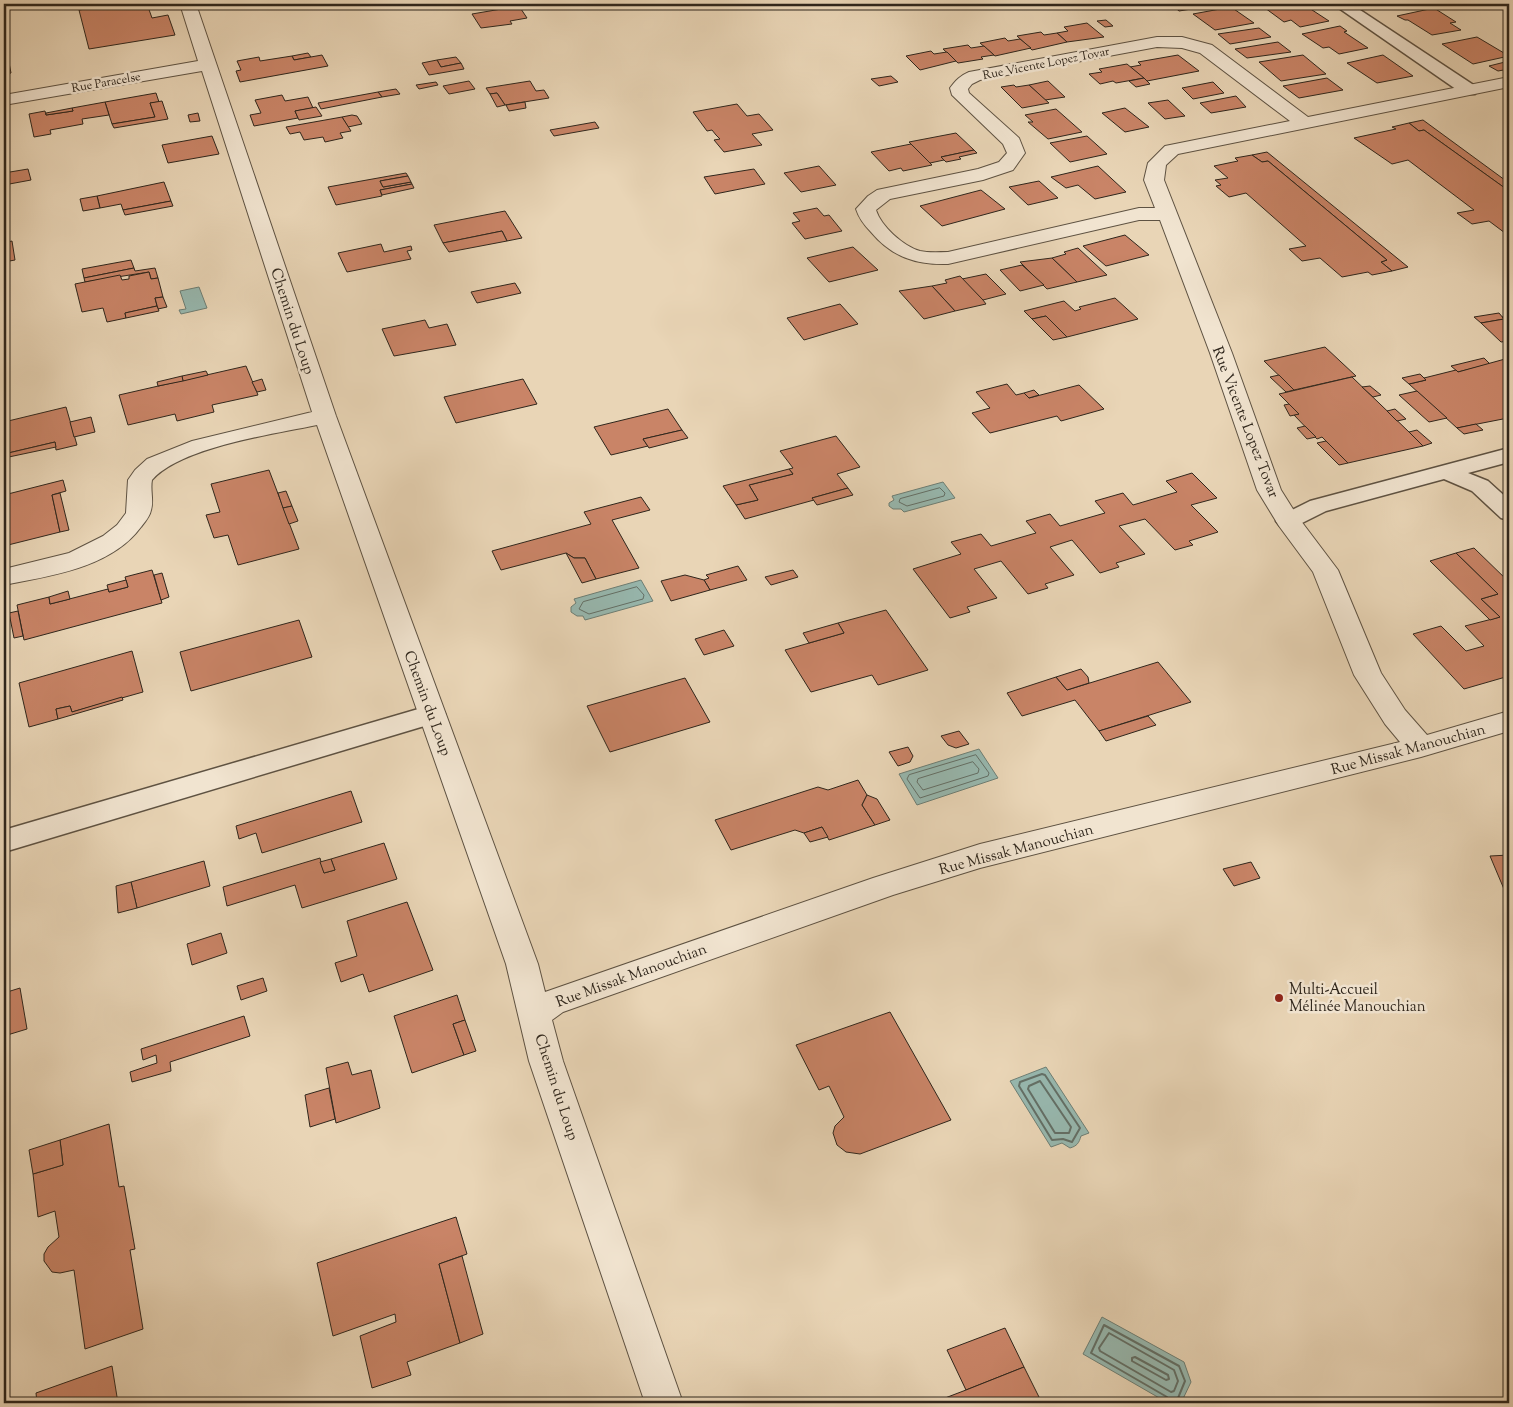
<svg xmlns="http://www.w3.org/2000/svg" width="1513" height="1407" font-family="'Sorts Mill Goudy',serif">
  <rect width="100%" height="100%" fill="#e9d5b6"/>
  <filter id="stains"><feTurbulence type="fractalNoise" baseFrequency=".004" numOctaves="4"/><feColorMatrix values="0 0 0 0 .2 0 0 0 0 .09 0 0 0 0 .02 0 0 0 .5 -.17"/></filter>
  <radialGradient id="worn" r=".72"><stop offset=".6" stop-color="#630" stop-opacity="0"/><stop offset="1" stop-color="#630" stop-opacity=".3"/></radialGradient>
  <g fill="#97b8af" stroke="#6d7e74">
    <path d="M199,287L207,308L181,314L179,310L186,309L180,291Z"/>
    <path d="M943,482L955,498L904,512L901,509H893L889,506V503L894,500L892,496Z"/>
    <path d="M641,580L653,601L585,620L583,616H577L571,612V607L576,603L574,599Z"/>
    <path d="M979,749L998,778L917,805L899,774Z"/>
    <path d="M1046,1067L1089,1133L1081,1136C1079,1143 1077,1146 1070,1148L1062,1143L1051,1147L1010,1081Z"/>
    <path d="M1102,1317L1184,1362L1191,1382L1181,1403H1168L1083,1354Z"/>
  </g>
  <g fill="none" stroke-linecap="round" stroke-linejoin="round">
    <g stroke="#636f66" stroke-width="1">
      <path d="M940,488L945,493L944,496L907,506L899,502L900,499Z"/>
      <path d="M637,587L644,595L643,599L589,614L579,609L583,602Z"/>
      <path d="M976,755L989,773L988,776L920,798L907,779L909,775Z"/>
      <path d="M973,762L979,769L978,773L923,790L917,782L918,779Z"/>
    </g>
    <g stroke="#636f66" stroke-width="2">
      <path d="M1042,1074L1045,1075L1080,1128L1072,1142L1063,1139L1052,1140L1019,1086L1020,1082Z"/>
      <path d="M1040,1081L1071,1127L1069,1133H1055L1028,1089L1029,1086Z"/>
      <path d="M1109,1333L1174,1370L1178,1381L1174,1391L1171,1392L1100,1351L1099,1348Z"/>
      <path d="M1135,1357L1168,1375L1169,1379L1166,1380L1132,1361V1358Z"/>
      <path d="M1170,1403L1167,1397L1091,1353L1104,1325L1179,1366L1185,1381L1176,1403"/>
    </g>
  </g>
  <g fill="#c98467" stroke="#2f261c">
    <path d="M122,4H147L152,18L168,15L175,35L89,49L79,10Z"/>
    <path d="M1171,4H1222L1179,11Z"/>
    <path d="M1259,4H1288L1265,8Z"/>
    <path d="M1288,4H1306L1309,5L1306,6L1329,21L1300,27L1291,20L1284,22L1265,8Z"/>
    <path d="M1383,4H1419L1392,9Z"/>
    <path d="M519,6L527,18L510,21L512,24L481,28L472,14Z"/>
    <path d="M1231,7L1254,23L1215,30L1193,14Z"/>
    <path d="M1434,8L1456,22L1450,23L1461,30L1432,35L1408,20H1405L1397,16Z"/>
    <path d="M1106,20L1113,26L1105,27L1097,21Z"/>
    <path d="M1087,23L1104,37L1067,42L1057,33L1068,31L1064,27Z"/>
    <path d="M1340,26L1347,31L1344,32L1368,48L1339,54L1329,47L1323,48L1302,34Z"/>
    <path d="M1259,28L1271,37L1230,44L1218,34Z"/>
    <path d="M1041,32L1044,35L1057,33L1067,42L1032,50L1017,36Z"/>
    <path d="M4,37L11,73L4,75Z"/>
    <path d="M1477,37L1509,56L1473,64L1442,44Z"/>
    <path d="M1005,38L1008,41L1020,39L1031,48L995,56L980,43Z"/>
    <path d="M1278,42L1291,52L1247,58L1235,49Z"/>
    <path d="M968,45L971,48L984,46L994,55L981,57L983,59L958,63L943,49Z"/>
    <path d="M931,51L934,54L947,52L956,61L920,70L906,56Z"/>
    <path d="M308,53L311,57L294,60L292,56Z"/>
    <path d="M322,55L328,66L240,82L236,71L241,70L237,61L259,57L260,61L292,56L294,60Z"/>
    <path d="M1178,55L1199,71L1147,81L1130,67L1141,65L1138,62Z"/>
    <path d="M1303,55L1326,74L1281,81L1259,62Z"/>
    <path d="M1383,55L1413,76L1377,83L1347,63Z"/>
    <path d="M456,57L461,63L441,67L437,60Z"/>
    <path d="M437,60L441,67L461,63L464,69L429,75L422,63Z"/>
    <path d="M1509,61V69L1498,71L1489,66Z"/>
    <path d="M1127,64L1144,78L1116,83L1113,81L1100,84L1089,74L1102,72L1099,69Z"/>
    <path d="M891,76L898,82L879,86L871,79Z"/>
    <path d="M1144,78L1150,84L1136,87L1129,81Z"/>
    <path d="M1327,78L1343,90L1299,98L1283,86Z"/>
    <path d="M469,81L475,89L449,94L443,86Z"/>
    <path d="M530,81L536,91L544,90L549,98L505,105L497,93L490,94L486,88Z"/>
    <path d="M1048,81L1065,97L1045,100L1029,85Z"/>
    <path d="M436,82L438,85L419,89L416,85Z"/>
    <path d="M1213,82L1224,93L1193,99L1182,88Z"/>
    <path d="M1014,85L1016,87L1029,85L1049,103L1022,108L1001,87Z"/>
    <path d="M396,89L400,94L382,97L378,92Z"/>
    <path d="M378,92L382,97L321,109L318,103Z"/>
    <path d="M156,93L159,102L150,103L155,117L112,124L105,102Z"/>
    <path d="M497,93L505,105L497,107L490,94Z"/>
    <path d="M282,95L285,101L308,97L313,108L295,111L298,118L254,126L250,115L261,113L255,100Z"/>
    <path d="M1236,96L1246,107L1211,113L1200,103Z"/>
    <path d="M1168,100L1185,116L1165,119L1148,103Z"/>
    <path d="M162,101L168,119L114,128L112,124L155,117L150,103Z"/>
    <path d="M105,102L109,115L82,119L83,124L50,130L51,134L34,137L29,114L45,111L46,115L73,111L72,108Z"/>
    <path d="M525,102L526,108L509,111L506,105Z"/>
    <path d="M737,104L747,116L759,114L773,130L752,134L762,145L724,152L714,140L720,139L716,135L712,130L707,131L693,112Z"/>
    <path d="M316,107L322,116L299,120L298,118L295,111Z"/>
    <path d="M72,108L73,111L46,115V113Z"/>
    <path d="M1125,108L1149,127L1125,132L1102,113Z"/>
    <path d="M1056,109L1082,132L1048,139L1028,122H1033L1025,115Z"/>
    <path d="M198,113L200,121L190,122L188,115Z"/>
    <path d="M352,115L357,116L362,124L348,127L342,117Z"/>
    <path d="M342,117L351,131L340,133L343,138L325,142L323,137L304,140L300,132L290,134L286,127Z"/>
    <path d="M1423,120L1509,183V191L1424,130L1419,131L1409,123Z"/>
    <path d="M595,122L599,128L554,136L550,130Z"/>
    <path d="M1409,123L1419,131L1424,130L1509,191V236L1489,221L1472,224L1457,213L1474,210L1408,160L1392,164L1354,138L1396,129L1392,127Z"/>
    <path d="M956,133L974,150L941,157L944,160L930,163L909,142Z"/>
    <path d="M212,136L219,154L168,163L162,145Z"/>
    <path d="M1087,136L1107,154L1070,162L1050,143Z"/>
    <path d="M911,144L932,165L903,171L901,168L889,171L871,152Z"/>
    <path d="M974,150L977,153L959,157L961,159L946,162L941,157Z"/>
    <path d="M1267,152L1408,267L1392,271L1381,262L1387,260L1268,161L1262,162L1252,155Z"/>
    <path d="M1252,155L1262,162L1268,161L1387,260L1381,262L1392,271L1372,275L1368,272L1342,277L1320,258L1302,261L1289,249L1306,246L1246,193L1229,197L1216,186L1221,185L1215,180L1228,178L1214,166L1238,161L1235,158Z"/>
    <path d="M819,166L836,185L801,192L784,173Z"/>
    <path d="M1098,166L1126,192L1095,199L1078,185L1066,188L1051,177Z"/>
    <path d="M28,169L31,180L4,185V173Z"/>
    <path d="M754,169L765,184L715,194L704,177Z"/>
    <path d="M406,173L408,176L380,181L383,187L411,182L412,184L380,190L382,196L336,205L328,187Z"/>
    <path d="M408,176L411,182L383,187L380,181Z"/>
    <path d="M1039,181L1058,198L1028,205L1009,187Z"/>
    <path d="M164,182L171,201L123,210L121,204L100,208L97,196Z"/>
    <path d="M412,184L414,188L382,195L380,190Z"/>
    <path d="M981,190L1005,209L942,226L920,206Z"/>
    <path d="M97,196L100,208L83,211L80,199Z"/>
    <path d="M171,201L173,206L125,215L123,210Z"/>
    <path d="M817,208L824,216L829,215L842,231L805,239L792,223L800,221L793,213Z"/>
    <path d="M505,211L522,238L507,241L502,231L443,243L434,225Z"/>
    <path d="M502,231L507,241L449,252L443,243Z"/>
    <path d="M1125,235L1149,255L1106,266L1083,246Z"/>
    <path d="M12,241L15,260L4,262V243Z"/>
    <path d="M381,244L384,252L411,246L412,250L407,251L411,259L347,272L338,253Z"/>
    <path d="M853,247L878,270L829,282L807,258Z"/>
    <path d="M1078,248L1107,275L1077,282L1052,258L1066,254L1064,252Z"/>
    <path d="M1052,258L1077,282L1047,289L1020,262Z"/>
    <path d="M131,260L134,268L84,278L82,269Z"/>
    <path d="M1022,265L1044,285L1020,291L1000,270Z"/>
    <path d="M134,268L135,271L155,268L158,278L151,279L149,272L85,282L84,278Z"/>
    <path d="M149,272L151,279L158,278L163,297L155,298L157,306L125,313L126,318L107,322L103,308L82,312L75,284L120,275L122,280L129,279V276Z"/>
    <path d="M986,274L1006,294L983,300L962,279Z"/>
    <path d="M960,276L983,300L986,304L955,311L932,286L947,283L945,280Z"/>
    <path d="M515,283L521,293L477,303L471,292Z"/>
    <path d="M932,286L955,311L924,319L899,291Z"/>
    <path d="M163,297L167,307L158,309L155,298Z"/>
    <path d="M1115,298L1138,319L1067,337L1046,316L1032,319L1024,311L1064,301L1075,311L1081,309L1079,307Z"/>
    <path d="M840,304L858,324L804,340L787,318Z"/>
    <path d="M157,306L159,311L126,318L125,313Z"/>
    <path d="M1499,313L1504,319L1481,323L1474,317Z"/>
    <path d="M1509,315V341L1501,342L1481,323L1504,319L1502,317Z"/>
    <path d="M1046,316L1067,337L1053,340L1032,319Z"/>
    <path d="M425,320L429,328L447,324L456,345L394,356L382,329Z"/>
    <path d="M1325,347L1356,376L1294,390L1264,361Z"/>
    <path d="M1484,358L1490,364L1458,372L1451,366Z"/>
    <path d="M1505,359L1509,362V415L1505,416L1508,418L1457,428L1409,384L1426,380L1424,378L1456,370L1458,372Z"/>
    <path d="M246,366L258,395L212,405L214,412L177,421L175,414L128,425L119,395Z"/>
    <path d="M206,371L208,375L183,381L182,376Z"/>
    <path d="M1420,374L1426,380L1409,384L1402,378Z"/>
    <path d="M1279,375L1294,390L1286,392L1270,377Z"/>
    <path d="M182,376L183,381L158,386L157,382Z"/>
    <path d="M1352,377L1409,432L1423,446L1348,463L1322,437L1317,439L1294,415L1299,414L1279,394Z"/>
    <path d="M262,379L266,390L257,392L252,382Z"/>
    <path d="M523,379L537,404L456,423L444,397Z"/>
    <path d="M1007,384L1016,395L1024,393L1029,398L1079,385L1104,409L1061,421L1057,416L990,433L972,413L990,408L976,392Z"/>
    <path d="M1370,386L1381,395L1373,397L1362,387Z"/>
    <path d="M1034,390L1039,395L1029,398L1024,393Z"/>
    <path d="M1417,391L1447,418L1429,422L1399,395Z"/>
    <path d="M1289,404L1299,414L1290,416L1284,405Z"/>
    <path d="M66,407L77,445L56,450L55,442L4,454V422Z"/>
    <path d="M668,409L682,430L643,439L648,446L611,455L594,427Z"/>
    <path d="M1395,409L1406,419L1397,421L1387,411Z"/>
    <path d="M91,417L95,432L74,437L70,422Z"/>
    <path d="M1476,424L1483,430L1464,434L1457,428Z"/>
    <path d="M1305,426L1316,437L1307,439L1297,428Z"/>
    <path d="M682,430L688,438L649,448L643,439Z"/>
    <path d="M1417,430L1432,443L1423,446L1409,432Z"/>
    <path d="M836,436L860,467L837,474L848,488L812,498L814,500L745,519L736,505L758,500L749,485L793,474L789,469L793,468L780,451Z"/>
    <path d="M1326,441L1348,463L1339,465L1317,443Z"/>
    <path d="M55,442L56,447L4,458V454Z"/>
    <path d="M789,469L793,474L749,485L758,500L736,505L723,486Z"/>
    <path d="M269,470L299,549L238,565L228,535L214,538L206,515L220,512L211,484Z"/>
    <path d="M1192,473L1217,498L1191,505L1218,532L1189,541L1193,545L1175,550L1145,519L1119,526L1145,554L1116,563L1119,567L1100,573L1072,540L1050,547L1074,575L1045,584L1048,588L1028,594L1001,561L974,569L997,598L967,607L970,612L950,618L913,569L961,554L951,542L981,534L991,546L1036,533L1026,521L1050,514L1060,526L1105,513L1095,501L1123,493L1133,505L1177,492L1166,481Z"/>
    <path d="M63,480L66,491L52,495L60,532L4,546V495Z"/>
    <path d="M848,488L853,495L817,505L812,498Z"/>
    <path d="M286,491L292,506L283,508L278,493Z"/>
    <path d="M60,493L69,530L60,532L52,495Z"/>
    <path d="M641,497L650,510L612,520L639,568L596,579L585,558H574L566,553L501,570L492,551L591,524L584,512Z"/>
    <path d="M292,506L298,521L289,524L283,508Z"/>
    <path d="M1474,548L1509,582V676L1464,689L1413,634L1441,626L1466,651L1484,646L1465,626L1500,617L1481,599L1498,594L1456,553Z"/>
    <path d="M566,553L574,558H585L596,579L582,583Z"/>
    <path d="M1456,553L1498,594L1481,599L1500,617L1490,620L1430,561Z"/>
    <path d="M738,566L747,580L710,590L704,580L709,578L706,575Z"/>
    <path d="M152,570L162,603L24,640L17,605L49,597L50,604L108,589L109,592L128,587L125,577Z"/>
    <path d="M793,570L798,577L771,585L765,577Z"/>
    <path d="M162,573L169,597L161,600L154,575Z"/>
    <path d="M685,575L704,580L710,590L671,601L661,581Z"/>
    <path d="M126,580L128,587L109,592L107,585Z"/>
    <path d="M68,591L70,599L50,604L49,597Z"/>
    <path d="M886,610L928,670L878,685L872,675L811,692L785,650L844,633L838,623Z"/>
    <path d="M18,611L23,636L14,638L9,613Z"/>
    <path d="M299,620L312,657L191,691L180,652Z"/>
    <path d="M838,623L844,633L809,643L803,633Z"/>
    <path d="M724,630L734,646L704,655L695,639Z"/>
    <path d="M132,651L143,692L72,712L70,706L56,709L58,719L29,727L19,683Z"/>
    <path d="M1158,662L1191,702L1099,731L1075,700L1022,716L1007,693L1056,677L1067,690Z"/>
    <path d="M1081,669L1088,677L1089,683L1067,690L1056,677Z"/>
    <path d="M685,678L710,722L610,752L587,706Z"/>
    <path d="M122,697L123,700L58,719L56,709L70,706L72,712Z"/>
    <path d="M1148,716L1156,725L1106,741L1099,731Z"/>
    <path d="M959,731L969,744L956,748L948,745L941,736Z"/>
    <path d="M908,747L913,756L910,762L898,766L889,752Z"/>
    <path d="M858,780L867,795L862,805L875,825L829,840L822,827L804,833L795,830L731,850L715,820L818,787L828,790Z"/>
    <path d="M351,791L362,822L262,853L256,833L239,839L236,826Z"/>
    <path d="M867,795L877,799L890,820L875,825L862,805Z"/>
    <path d="M822,827L828,837L810,842L804,833Z"/>
    <path d="M384,843L397,879L302,908L295,885L227,906L223,887L320,858L324,873L335,870L331,859Z"/>
    <path d="M1509,855V901L1490,856Z"/>
    <path d="M331,859L335,870L324,873L320,862Z"/>
    <path d="M204,861L210,886L137,908L131,882Z"/>
    <path d="M1251,862L1260,878L1234,886L1223,869Z"/>
    <path d="M131,882L137,908L118,913L116,886Z"/>
    <path d="M407,902L433,970L369,992L363,974L341,982L335,963L357,956L347,921Z"/>
    <path d="M221,933L227,953L192,965L187,944Z"/>
    <path d="M263,978L267,991L241,1000L237,986Z"/>
    <path d="M20,988L27,1029L4,1036V993Z"/>
    <path d="M457,995L465,1020L453,1024L464,1055L412,1073L394,1016Z"/>
    <path d="M890,1012L951,1120L860,1154L846,1152L837,1145L833,1133L835,1126L844,1117L829,1086L819,1090L796,1045Z"/>
    <path d="M244,1016L250,1036L170,1062L171,1071L132,1082L130,1072L157,1063L156,1055L143,1060L141,1049Z"/>
    <path d="M465,1020L476,1051L464,1055L453,1024Z"/>
    <path d="M348,1062L352,1075L371,1070L380,1108L336,1123L326,1068Z"/>
    <path d="M329,1088L335,1119L310,1127L305,1095Z"/>
    <path d="M109,1124L119,1187L124,1186L135,1249L130,1250L143,1329L85,1349L74,1270L60,1273L52,1272L44,1261V1254L48,1247L59,1237L55,1211L38,1217L33,1174L63,1165L60,1140Z"/>
    <path d="M60,1140L63,1165L33,1174L29,1150Z"/>
    <path d="M456,1217L467,1254L439,1264L460,1343L407,1362L411,1375L372,1388L360,1336L396,1322L395,1314L333,1336L317,1263Z"/>
    <path d="M462,1256L483,1334L460,1343L439,1264Z"/>
    <path d="M1005,1328L1024,1367L966,1390L947,1350Z"/>
    <path d="M112,1366L118,1403H37L36,1393Z"/>
    <path d="M1024,1367L1042,1403H932L966,1390Z"/>
  </g>
  <g fill="none" stroke-linecap="round" stroke-linejoin="round">
    <g stroke="#5e5242" stroke-width="3">
      <g id="lane">
        <path d="M1333,4H1351L1475,86L1477,90L1475,94H1463Z"/>
        <path d="M1509,448V462L1468,473L1488,481L1509,500V520L1501,518L1472,491L1444,479L1326,511L1296,526L1288,528L1280,526L1276,521L1280,516L1310,501Z"/>
        <path d="M432,705L441,707L445,714L441,721L4,852V830Z"/>
      </g>
    </g>
    <g stroke="#5e5242" stroke-width="2">
      <path id="street" d="M180,4H196L336,416L538,964L545,992L873,878L980,844L1400,742L1385,724L1354,675L1313,572L1279,526L1257,490L1210,353L1160,220H1139L948,264C916,265 892,257 871,232C864,225 859,218 856,209L868,196L877,190L978,169L999,162L1007,153L1003,144L952,95L950,88C956,80 960,76 969,72L1157,37H1182L1212,45L1308,117L1509,77V87L1178,154L1166,165L1164,180L1232,353L1281,490L1298,517L1338,570L1381,673L1405,710L1427,735L1509,711V731L1421,757L980,868L893,895L563,1012L552,1020L563,1061L683,1403H645L529,1061L506,964L317,425C274,434 181,447 152,480C150,490 154,501 151,510C150,516 145,522 141,527C111,568 50,576 4,585V569L69,553L103,536L117,525L126,513L128,480L135,470L147,459L192,441L312,412L202,71L4,105V95L198,61ZM1157,47L1182,48L1200,53L1290,121L1165,146L1148,163L1144,180L1155,208H1139L948,252C939,252 929,253 920,251C903,246 881,226 876,210L890,199L983,180L1013,170L1025,153L1019,138L969,93L968,89L972,84L980,80Z"/>
    </g>
    <use href="#lane" fill="#f1e4d0" fill-rule="evenodd"/>
    <use href="#street" fill="#f1e4d0" fill-rule="evenodd"/>
  </g>
  <circle fill="#8f2418" stroke="#f1e4d0" stroke-width="2" cx="1279" cy="998" r="5"/>
  <g text-anchor="middle" stroke-width="5" stroke-linejoin="round" paint-order="stroke">
    <g font-size="12" fill="#2f261c" stroke="#f1e4d0">
      <text transform="translate(1046 63) rotate(-11)" y="4">Rue Vicente Lopez Tovar</text>
      <text transform="translate(106 82) rotate(-10)" y="4">Rue Paracelse</text>
    </g>
    <g font-size="15" fill="#2f261c" stroke="#f1e4d0">
      <text transform="translate(293 321) rotate(72)" y="5">Chemin du Loup</text>
      <text transform="translate(1246 422) rotate(69)" y="5">Rue Vicente Lopez Tovar</text>
      <text transform="translate(428 703) rotate(70)" y="5">Chemin du Loup</text>
      <text transform="translate(1408 749) rotate(-15)" y="5">Rue Missak Manouchian</text>
      <text transform="translate(1016 849) rotate(-15)" y="5">Rue Missak Manouchian</text>
      <text transform="translate(631 975) rotate(-20)" y="5">Rue Missak Manouchian</text>
      <text transform="translate(557 1087) rotate(72)" y="5">Chemin du Loup</text>
    </g>
    <g font-size="15" fill="#2f261c" stroke="#f1e4d0" text-anchor="start">
      <text x="1289" y="994">Multi-Accueil<tspan x="1289" dy="17">Mélinée Manouchian</tspan></text>
    </g>
  </g>
  <rect width="1513" height="1407" fill="none" stroke="#e9d5b6" stroke-width="20"/>
  <rect x="5" y="5" width="1503" height="1397" fill="none" stroke="#2f261c" stroke-width="2.5"/>
  <rect x="10" y="10" width="1493" height="1387" fill="none" stroke="#2f261c"/>
  <rect width="100%" height="100%" filter="url(#stains)"/>
  <rect width="100%" height="100%" fill="url(#worn)"/>
</svg>
